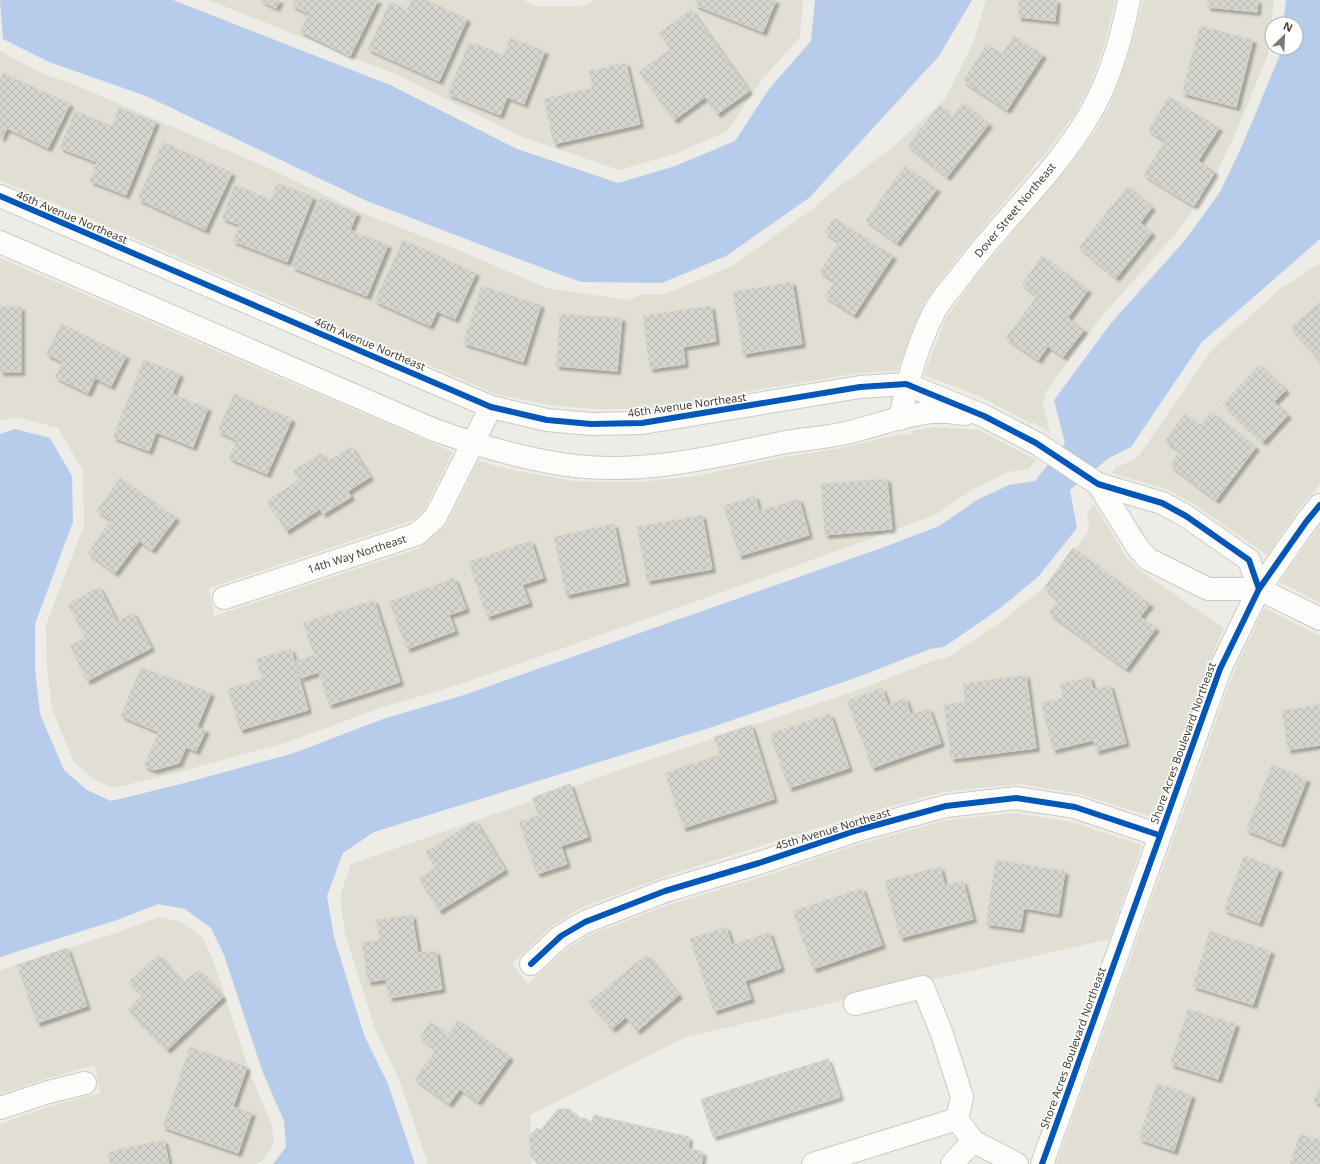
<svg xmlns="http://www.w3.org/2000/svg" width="1320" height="1164" font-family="'Noto Sans',sans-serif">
  <defs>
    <pattern id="building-cross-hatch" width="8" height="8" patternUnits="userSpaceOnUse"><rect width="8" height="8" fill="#d6d5cf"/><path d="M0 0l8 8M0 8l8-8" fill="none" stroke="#b9b8b2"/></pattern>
    <filter id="shadow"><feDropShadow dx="3.5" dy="3.5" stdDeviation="1" flood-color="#0004"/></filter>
  </defs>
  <rect width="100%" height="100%" fill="#edece6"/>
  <g fill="#e1dfd3">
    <path d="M208,0H523L537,6H582L595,0H803L800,37L761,81L728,131L672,155L619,170L522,137L395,74Z"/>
    <path d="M986,0H1116L1101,55L1088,90L1074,115L1047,151L959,256L924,303L897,371L859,373L642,409H592L550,405L496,394L0,180V51L43,74L73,84L275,171L362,213L456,249L547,288L628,300L641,295L665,294L732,266L814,208L825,197L893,147L945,99L974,41Z"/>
    <path d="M1143,0H1274L1268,55L1232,141L1210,186L1178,231L1103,315L1045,393L1043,404L1050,433L1033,422L1032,424L979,396L924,375L946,318L978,274L1067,169L1097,129L1112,100L1126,62L1138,22Z"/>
    <path d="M0,258L453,452L425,509L411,521L209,588L214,616L420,548L446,525L478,461L516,471L573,481L639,482L697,476L784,457L842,448L900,434L911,435L912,431L932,427L979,430L1036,460L1029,469L1008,472L973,489L935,515L765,577L461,684L380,708L291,741L176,773L113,788L94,779L74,762L52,709L47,668L46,625L84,525L83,471L58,428L16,417L0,421Z"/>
    <path d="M1320,263V484L1296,513L1267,555L1194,504L1168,490L1112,473L1115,468L1135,459L1140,454L1211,351L1280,289Z"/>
    <path d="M1094,504L1127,558L1139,570L1224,628L1208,665L1152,817L1080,794L1019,784L944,792L855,816L663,877L581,908L553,925L512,963L528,984L568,948L589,935L668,905L762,877L860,844L947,820L1015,813L1071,822L1142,845L1109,939L686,1037L530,1115L532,1164H428L399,1079L375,1029L345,933L340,896L351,864L640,763L861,689L932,661L949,657L1005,619L1046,585L1088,532L1089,525L1087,514Z"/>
    <path d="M1320,525V603L1280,582Z"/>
    <path d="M1264,608L1320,636V1164H1056L1233,674Z"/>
    <path d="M158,917L179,921L202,937L213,960L252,1078L272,1125L274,1144L262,1161L255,1164H0V1124L47,1107L100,1093L95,1065L42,1080L0,1094V970L122,931Z"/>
  </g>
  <g fill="#b7ccea">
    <path d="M0,0H173L390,85L517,149L618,183L675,166L735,141L769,89L811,41L815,0H972L939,56L809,198L726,256L662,283L581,282L484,246L367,201L146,96L49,62L3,39Z"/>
    <path d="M1286,0H1320V239L1202,342L1131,447L1109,458L1070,490L1077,528L1038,577L999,609L944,647L930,649L858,677L712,727L374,832L343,853L327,896L334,937L364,1035L388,1084L415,1164H273L286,1147L284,1121L263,1073L224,955L211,928L185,909L158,904L120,919L0,957V434L15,429L50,438L72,476L73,522L35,624V669L40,714L64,770L87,790L111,801L177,785L294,753L383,719L464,695L887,546L939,526L977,500L1009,485L1035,481L1065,443L1054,400L1112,322L1186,239L1220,192L1242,146L1279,57L1280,48H1296V24H1283Z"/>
  </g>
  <g fill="url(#building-cross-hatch)" stroke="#d5d3cc" filter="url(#shadow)">
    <path d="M260,0H280L276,8Z"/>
    <path d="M295,0H378L350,56L300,31L309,14L292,5Z"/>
    <path d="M412,0H426L467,19L439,81L368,49L390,2L407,10Z"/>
    <path d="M697,0H776L763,32L695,5Z"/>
    <path d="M1019,0H1057L1055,21L1018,17Z"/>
    <path d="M1208,0H1258L1257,12L1207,7Z"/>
    <path d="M691,10L749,91L717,114L705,97L674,120L639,72L671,49L659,33Z"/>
    <path d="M1200,26L1253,40L1236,107L1182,93Z"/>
    <path d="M1014,36L1043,55L1007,110L963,81L987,44L1002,54Z"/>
    <path d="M510,38L545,51L524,104L507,97L500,115L448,94L469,42L504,55Z"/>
    <path d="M626,63L640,124L554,144L544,99L593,88L589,71Z"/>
    <path d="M3,73L70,104L48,148L7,128L2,138L0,137V81Z"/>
    <path d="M1169,97L1219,128L1198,161L1215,172L1194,206L1144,175L1165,141L1148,130Z"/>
    <path d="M963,103L989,124L947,177L908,145L939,106L953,116Z"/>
    <path d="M119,108L156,122L126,195L90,181L97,162L60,148L75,111L112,126Z"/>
    <path d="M163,142L232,173L205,230L138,199Z"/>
    <path d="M905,166L937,189L897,243L866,220Z"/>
    <path d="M277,183L313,197L287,262L233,241L240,225L222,218L235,185L271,200Z"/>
    <path d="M1128,186L1152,207L1140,223L1152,233L1116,278L1079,247Z"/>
    <path d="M320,198L357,213L350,230L388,245L367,296L292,267Z"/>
    <path d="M834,218L893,256L854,315L825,296L835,281L820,272L839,242L825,232Z"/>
    <path d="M403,240L476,273L455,319L437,311L430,326L375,301Z"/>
    <path d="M1042,256L1088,290L1068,318L1084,330L1063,357L1048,346L1038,360L1006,338L1037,296L1022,284Z"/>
    <path d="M792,282L802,344L743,354L733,292Z"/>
    <path d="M482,286L541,305L523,362L463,343Z"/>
    <path d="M1320,302V361L1291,328Z"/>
    <path d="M711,306L716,341L683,347L685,364L650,369L643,316Z"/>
    <rect x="0" y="307" width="21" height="65"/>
    <path d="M560,314L622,318L617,371L556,366Z"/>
    <path d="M61,324L126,356L111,386L95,378L88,393L55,377L63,362L46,354Z"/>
    <path d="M144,360L180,374L172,394L208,408L193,447L156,432L149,451L113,437Z"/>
    <path d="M1259,365L1286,390L1274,402L1288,415L1263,442L1223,404Z"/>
    <path d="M234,394L292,419L267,474L229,458L237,440L218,431Z"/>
    <path d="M1211,412L1256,447L1216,500L1170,465L1180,451L1165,440L1185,414L1201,425Z"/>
    <path d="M351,447L370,477L348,491L351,497L323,514L320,509L286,531L267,501L299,480L293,471L321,453L327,462Z"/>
    <path d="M120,478L176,518L152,550L139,541L115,573L88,553L111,520L97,511Z"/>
    <path d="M887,479L892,529L825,535L821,484Z"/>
    <path d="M755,496L759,511L799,499L809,535L739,556L724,506Z"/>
    <path d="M702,515L712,569L647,581L637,527Z"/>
    <path d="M614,524L626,582L566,595L554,537Z"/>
    <path d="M531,541L543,578L522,585L529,603L487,617L469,562Z"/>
    <path d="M1073,548L1150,604L1140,617L1156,628L1126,669L1049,613L1059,600L1044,588Z"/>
    <path d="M454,578L466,609L449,615L455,631L407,649L389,602Z"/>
    <path d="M99,587L117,622L133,613L151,648L87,681L70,646L85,638L68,604Z"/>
    <path d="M374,600L400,682L329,705L319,672L301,678L296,661L314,655L303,623Z"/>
    <path d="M291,649L308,710L240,730L228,689L262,679L256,659Z"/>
    <path d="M141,667L211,693L197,727L206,730L196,751L186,747L179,763L154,770L144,766L159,732L121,716Z"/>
    <path d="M1026,675L1036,748L951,759L944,705L965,702L963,684Z"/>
    <path d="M1090,677L1093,690L1110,685L1126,743L1096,751L1093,740L1053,750L1041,703L1063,698L1060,684Z"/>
    <path d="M882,688L888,705L905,698L911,715L929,709L941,743L872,768L847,701Z"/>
    <path d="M1320,704V745L1288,750L1282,711Z"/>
    <path d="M830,714L849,768L789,788L770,734Z"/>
    <path d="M751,725L774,799L683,828L665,773L720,755L714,737Z"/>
    <path d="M1272,765L1307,779L1281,844L1246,830Z"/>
    <path d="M570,784L588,837L561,846L567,864L537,874L519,822L538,816L532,798Z"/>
    <path d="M475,821L505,870L439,911L419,878L436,868L426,852Z"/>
    <path d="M1244,856L1279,869L1259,923L1224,910Z"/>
    <path d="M996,860L1065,871L1058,914L1024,908L1020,929L986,924Z"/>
    <path d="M940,867L945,886L963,881L973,919L900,938L885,881Z"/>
    <path d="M862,888L882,945L813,969L793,911Z"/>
    <path d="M412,915L418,953L436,951L442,989L389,998L386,979L368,982L362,942L380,940L376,920Z"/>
    <path d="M726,927L732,945L769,932L781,968L745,981L751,999L714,1011L690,939Z"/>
    <path d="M1210,931L1271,951L1253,1005L1193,986Z"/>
    <path d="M67,948L87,1006L37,1023L17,965Z"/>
    <path d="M158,955L183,983L198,970L223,997L167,1050L128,1009L142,995L129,982Z"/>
    <path d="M646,955L679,995L637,1031L626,1017L612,1029L589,1002Z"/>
    <path d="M1188,1009L1236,1024L1218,1079L1170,1064Z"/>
    <path d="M458,1020L510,1057L478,1102L460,1089L449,1104L415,1079L436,1050L420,1037L430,1022L448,1035Z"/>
    <path d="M190,1047L247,1067L233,1107L252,1113L238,1153L163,1127Z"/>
    <path d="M828,1059L840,1097L713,1137L701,1099Z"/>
    <path d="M1157,1083L1192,1095L1174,1151L1139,1139Z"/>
    <path d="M1320,1085V1104L1314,1102Z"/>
    <path d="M558,1109H569L579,1118L587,1119L591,1123L594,1115L689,1137L688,1148L703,1152L701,1164H537L535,1157H531L529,1136L537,1128L541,1130Z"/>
    <path d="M1300,1134L1320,1140V1164H1290Z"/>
    <path d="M164,1140L169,1164H110L108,1152Z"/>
  </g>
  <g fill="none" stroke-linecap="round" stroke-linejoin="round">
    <g stroke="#cbcac4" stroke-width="24">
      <g id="minor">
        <path d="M0,196L491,407L547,420L591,424L642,423L860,387L906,384L984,416L1036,443L1098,484L1162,503L1186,516L1249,560L1259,589"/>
        <path d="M0,242L432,429C479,446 525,460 575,466C645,474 713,457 781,443C801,439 821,438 841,434C871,428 901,415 932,412C943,411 955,413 965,414"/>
        <path d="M900,419C907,382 917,346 934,312C940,300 951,289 959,278C998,225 1050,178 1085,122C1108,86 1121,41 1129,0"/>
        <path d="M1098,484L1138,548L1148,559L1208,589H1259L1320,619"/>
        <path d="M224,598L417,534L435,518L491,407"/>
        <path d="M531,964L561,936L585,922L665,891L759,863L858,830L946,806L1016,798L1075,807L1159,835"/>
        <path d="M855,1004L923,987L942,1034L962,1097L957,1119L973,1141L1017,1164"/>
        <path d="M0,1108L45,1093L85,1083"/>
        <path d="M813,1164L957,1119"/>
        <path d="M952,1164L973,1141"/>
        <path d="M1042,1164L1220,669L1259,589L1306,522L1320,505"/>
      </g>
    </g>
    <use href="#minor" stroke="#fcfcfb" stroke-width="22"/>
    <g stroke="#fff" stroke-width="8">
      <g id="cycleway">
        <path d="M0,196L491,407L547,420L591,424L642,423L860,387L906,384L984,416L1036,443L1098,484L1162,503L1186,516L1249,560L1259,589"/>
        <path d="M531,964L561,936L585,922L665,891L759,863L858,830L946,806L1016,798L1075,807L1159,835"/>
        <path d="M1042,1164L1220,669L1259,589L1306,522L1320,505"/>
      </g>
    </g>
    <use href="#cycleway" stroke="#0057b8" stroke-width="6"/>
  </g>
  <g text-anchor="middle" stroke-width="3" stroke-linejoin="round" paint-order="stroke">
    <g font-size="11" fill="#423f33" stroke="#fff">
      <text transform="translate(1015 210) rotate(-50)" y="4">Dover Street Northeast</text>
      <text transform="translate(72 217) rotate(23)" y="4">46th Avenue Northeast</text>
      <text transform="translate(370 344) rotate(23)" y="4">46th Avenue Northeast</text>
      <text transform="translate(687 405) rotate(-8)" y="4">46th Avenue Northeast</text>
      <text transform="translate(357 554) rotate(-18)" y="4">14th Way Northeast</text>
      <text transform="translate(1183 743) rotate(-70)" y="4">Shore Acres Boulevard Northeast</text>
      <text transform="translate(833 829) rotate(-17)" y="4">45th Avenue Northeast</text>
      <text transform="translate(1073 1048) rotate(-70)" y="4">Shore Acres Boulevard Northeast</text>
    </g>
  </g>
  <g transform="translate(1284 36) rotate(24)"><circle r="19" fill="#ffffff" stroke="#b3b2ad"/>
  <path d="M0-3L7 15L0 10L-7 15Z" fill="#7e7c72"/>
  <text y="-6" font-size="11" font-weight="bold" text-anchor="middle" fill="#423f33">N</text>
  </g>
</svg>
